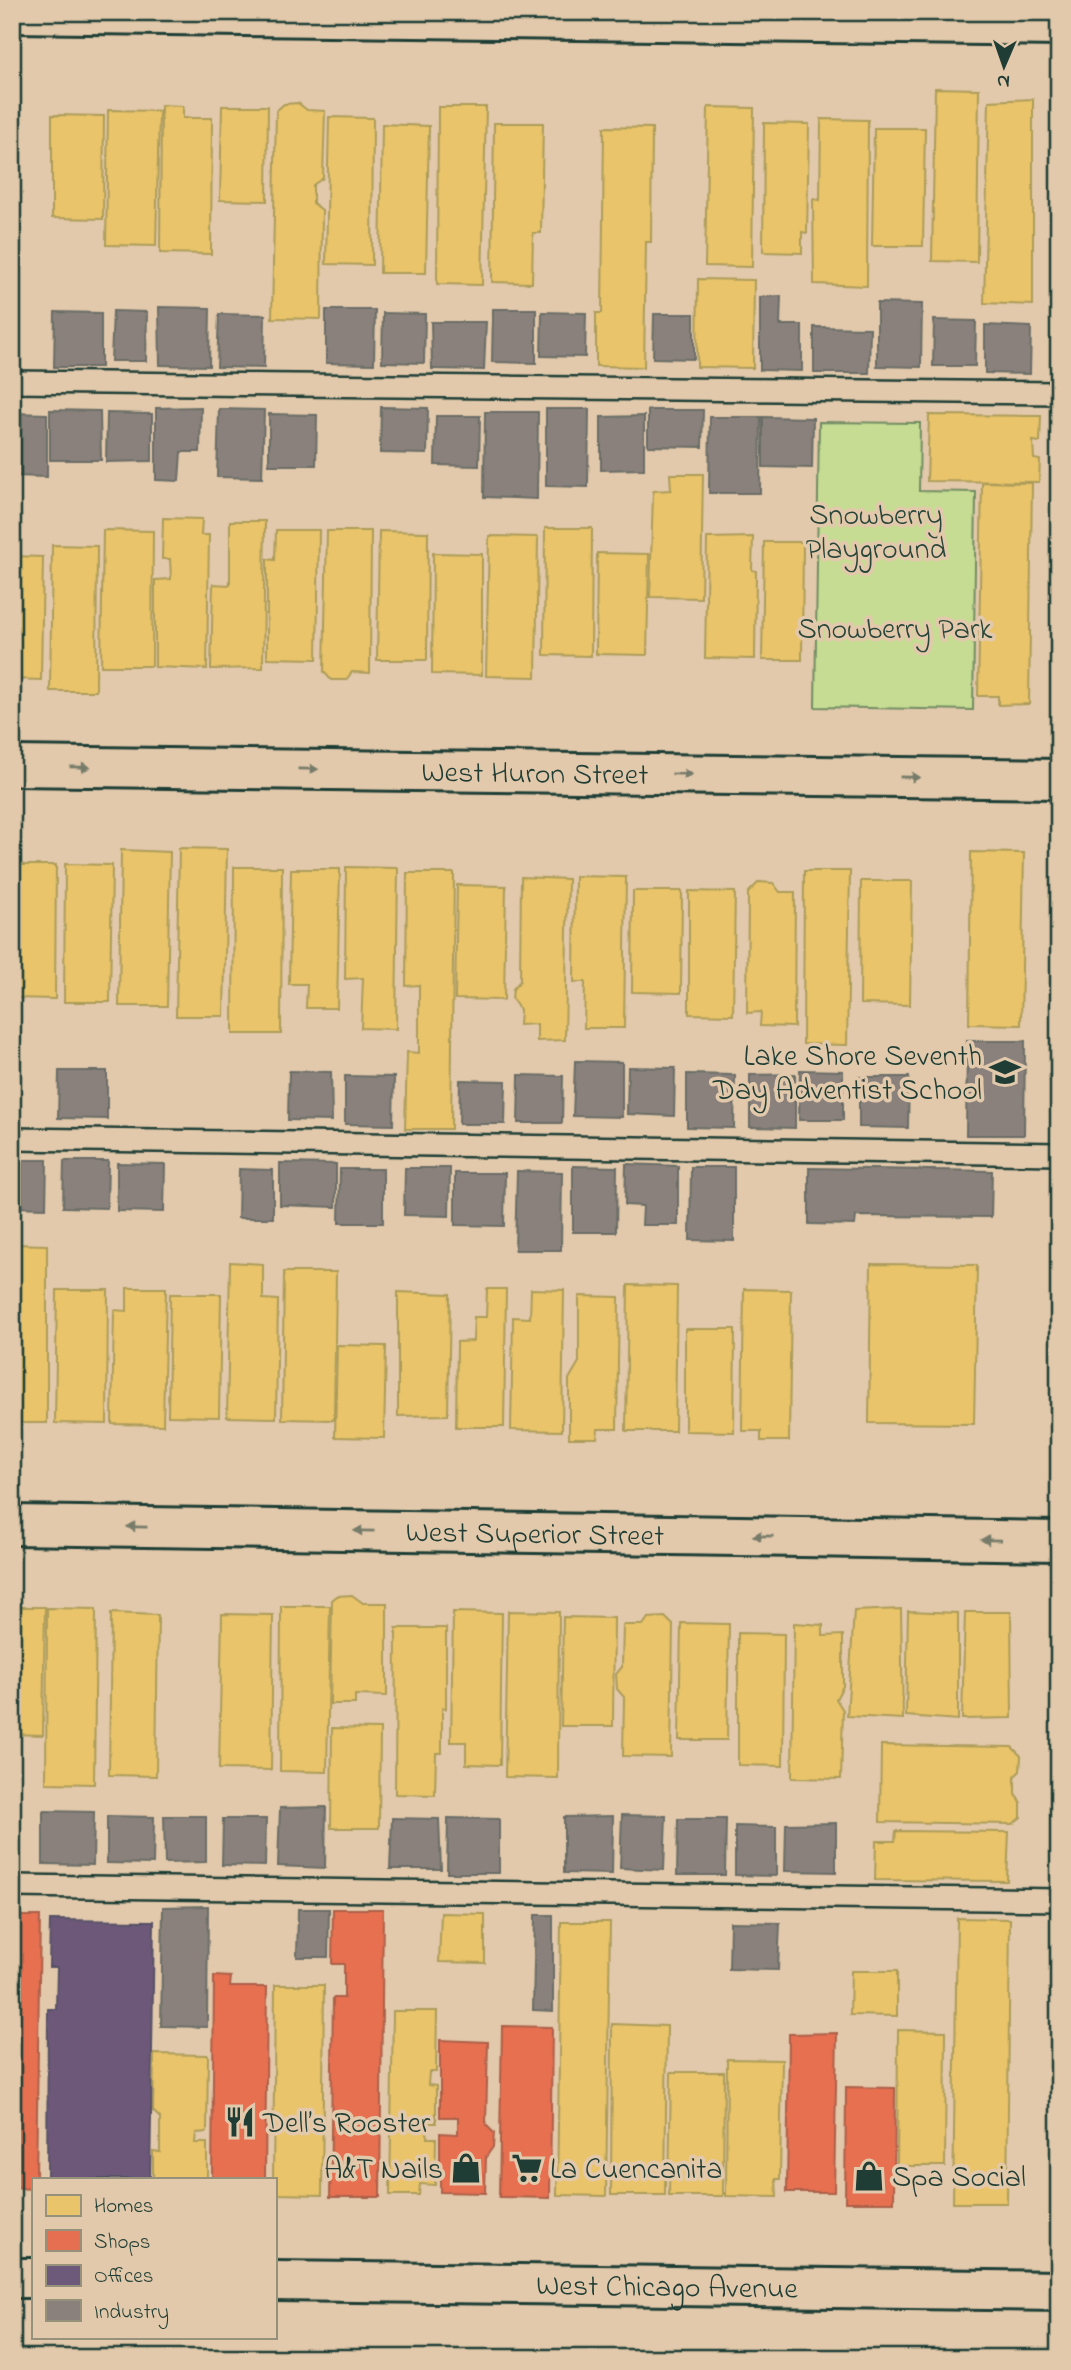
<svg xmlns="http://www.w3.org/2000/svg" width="1071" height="2370" font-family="'Indie Flower',sans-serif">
  <rect width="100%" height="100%" fill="#e3c9ab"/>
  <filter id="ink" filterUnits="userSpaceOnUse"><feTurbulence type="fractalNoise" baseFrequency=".0143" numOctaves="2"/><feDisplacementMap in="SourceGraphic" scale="14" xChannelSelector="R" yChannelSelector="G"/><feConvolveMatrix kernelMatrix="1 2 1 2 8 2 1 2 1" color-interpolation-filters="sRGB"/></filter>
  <g filter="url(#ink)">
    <path fill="#c5dc92" stroke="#728c63" stroke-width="2" d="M819,422L920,423L919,491L976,492L973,710L815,707Z"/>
    <g fill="#e9c46a" stroke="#ac9c5a" stroke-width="2">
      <path d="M935,88L979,89L977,262L932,261Z"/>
      <path d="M1033,99V305L984,303L989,101Z"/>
      <path d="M298,103L307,110L325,111L323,178L313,185V203L322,210L321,319L272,318L276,111L284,104Z"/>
      <path d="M161,105L183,106V118H212L211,254L160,253Z"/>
      <path d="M222,106H268L267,201L220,200Z"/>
      <path d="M438,107H486L482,285L437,284Z"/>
      <path d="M708,107L754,108L752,267L705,266Z"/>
      <path d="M108,110L159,111L156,246L106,245Z"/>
      <path d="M52,115L104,116L103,219L52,218Z"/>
      <path d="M329,117L373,118L372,265L326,264Z"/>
      <path d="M821,119L868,120L867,286L814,284L813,199L820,200Z"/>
      <path d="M494,123H543L541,233H533L532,283L492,282Z"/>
      <path d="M764,123L809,124L807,233L802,232V253L763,252Z"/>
      <path d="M382,124L429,126L426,273H380Z"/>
      <path d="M604,127L652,128L651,242H646L644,367L596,366V313H602Z"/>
      <path d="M874,128H925L923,246H872Z"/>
      <path d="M698,279L754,280L753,368L697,367Z"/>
      <path d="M929,415L1041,416L1040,442L1033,441L1034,459L1040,460L1039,482L927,481Z"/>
      <path d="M670,474H703L701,598L650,597L653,491L671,490Z"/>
      <path d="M982,482L1032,483L1029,704L998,705V696H978Z"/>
      <path d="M163,518L202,519L201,535H209L207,669L155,667V580L171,579L170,559H162Z"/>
      <path d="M230,521H265L263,668L211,669L213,584L230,585Z"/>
      <path d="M545,528H592L591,656L544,655Z"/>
      <path d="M103,530L153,531L152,666H101Z"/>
      <path d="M276,530H319L317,659L267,658V559L275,560Z"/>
      <path d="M327,531H371L370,673L352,672L346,680H331L324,672Z"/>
      <path d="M379,531L428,532L427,660H377Z"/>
      <path d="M489,536L538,537L536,677L486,676Z"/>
      <path d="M753,537L752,570L756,571L755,659L705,658L707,538Z"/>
      <path d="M764,542H803L802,660H762Z"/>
      <path d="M52,545L97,546L96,691H50Z"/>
      <path d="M433,553L482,554V675L432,674Z"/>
      <path d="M597,553L649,554L647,655L596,654Z"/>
      <path d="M12,556L43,557L41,680L12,679Z"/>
      <path d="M179,848L227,849L224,1016H176Z"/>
      <path d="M121,850L170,852L167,1006H119Z"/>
      <path d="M971,852L1024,853L1021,1025L969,1024Z"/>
      <path d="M65,864L112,865L110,1002H64Z"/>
      <path d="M12,865H56L55,999L12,998Z"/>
      <path d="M234,867H282L281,1034H233Z"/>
      <path d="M346,867L398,868L396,1029L361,1028L363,978L345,979Z"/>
      <path d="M291,869H340L337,1008H306L307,984H289Z"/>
      <path d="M804,871H850L847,1045L803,1044Z"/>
      <path d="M407,873H454L451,1129H405L407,1052L419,1053V985L406,986Z"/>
      <path d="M575,876L626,877L624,1028H584L585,982H574Z"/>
      <path d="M521,877L568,879L565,1040L537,1041V1024L519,1025L520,1010L512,999L513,989L520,981Z"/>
      <path d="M861,881H912L910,1005L860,1004Z"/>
      <path d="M759,882L773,883L780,892H795L794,1027L760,1026L761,1012L747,1013L748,893Z"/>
      <path d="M457,885L506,886L504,1000L455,999Z"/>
      <path d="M633,891H682L681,993L632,992Z"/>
      <path d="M689,891L735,892L733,1015L689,1014Z"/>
      <path d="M12,1244L47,1245V1423H12Z"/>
      <path d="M230,1262L263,1264V1299L278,1300L276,1418L227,1417Z"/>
      <path d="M871,1264L977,1265L974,1424L869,1423Z"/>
      <path d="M284,1272H336L334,1420L282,1419Z"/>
      <path d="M628,1285L677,1286L675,1431H626Z"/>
      <path d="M127,1288H166L163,1425L112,1424L114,1310L127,1311Z"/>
      <path d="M487,1289H506L504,1427H456L457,1342L473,1341L474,1317H486Z"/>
      <path d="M531,1289L564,1290L562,1431L511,1430L513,1317L530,1318Z"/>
      <path d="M744,1289L791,1290L789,1441H761V1431H742Z"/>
      <path d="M57,1290H108L107,1424L55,1423Z"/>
      <path d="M398,1292L450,1294L448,1415L398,1416Z"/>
      <path d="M170,1294H221L219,1417L168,1416Z"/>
      <path d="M579,1296L619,1297L617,1429H598L597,1438H569V1379L579,1362Z"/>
      <path d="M685,1329H735L734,1432L685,1431Z"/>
      <path d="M337,1345L386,1346L384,1438L335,1437Z"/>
      <path d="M352,1595L363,1603H387V1696L355,1695V1704H330L332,1600L337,1596Z"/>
      <path d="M281,1606H330L327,1772L280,1771Z"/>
      <path d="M12,1607H45L43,1735L12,1734Z"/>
      <path d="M47,1608L96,1609L94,1784L46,1783Z"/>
      <path d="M901,1609L903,1719L847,1716L854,1611Z"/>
      <path d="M508,1611L559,1612L558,1778L505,1777Z"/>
      <path d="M908,1611L958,1613V1720L906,1716Z"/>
      <path d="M453,1612L502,1613L500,1765L466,1764V1742H451Z"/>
      <path d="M965,1612H1011L1012,1718L962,1719Z"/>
      <path d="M111,1613L158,1615L156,1776L109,1775Z"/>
      <path d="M222,1614L273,1615L271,1770L219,1769Z"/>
      <path d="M563,1617L614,1618L613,1726H561Z"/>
      <path d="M665,1617L673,1625L671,1757L623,1756L624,1697L617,1689L616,1674L622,1667L623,1625H643L648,1618Z"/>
      <path d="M681,1623L729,1624L727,1740H679Z"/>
      <path d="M794,1623L823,1625V1636L843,1635V1686L836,1699L843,1710L841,1779L792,1778Z"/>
      <path d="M396,1628H446V1709L442,1708V1753H436L435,1795L395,1794Z"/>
      <path d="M738,1633L784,1634L783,1766L738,1765Z"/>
      <path d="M332,1728L380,1729L379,1828H331Z"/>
      <path d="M881,1745L1012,1747L1021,1756L1020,1771L1015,1776V1793L1021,1803V1817L1013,1824L880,1822Z"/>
      <path d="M896,1831L1009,1832L1007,1881L875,1880L876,1841H895Z"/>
      <path d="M441,1913L485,1914V1963L439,1962Z"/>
      <path d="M957,1918L1010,1919L1007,2203H953Z"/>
      <path d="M561,1922H610L606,2196L557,2195Z"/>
      <path d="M851,1971H897V2016L850,2015Z"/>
      <path d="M275,1985H324L322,2195L275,2194V2179H273Z"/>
      <path d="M393,2011H437L436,2072H429L428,2085L436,2086V2123H428L427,2138H436L435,2185L420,2184L419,2195H390Z"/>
      <path d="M612,2024L667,2026L665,2195H611Z"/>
      <path d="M898,2030L946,2031L945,2166H897Z"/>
      <path d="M154,2054L208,2055L207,2132L196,2133L195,2143H207V2179H153V2151L160,2152V2118L153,2111Z"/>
      <path d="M727,2059L782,2060L780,2179H776L777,2197L726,2196Z"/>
      <path d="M671,2072H724L723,2196H669Z"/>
    </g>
    <g fill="#e76f51" stroke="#ab6048" stroke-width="2">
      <path d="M333,1909H383L380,2197H330L333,1998H344V1964H332Z"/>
      <path d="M12,1916H40L36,2179H33V2189L12,2188Z"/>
      <path d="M214,1976L231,1977L230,1987H267L265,2179H212Z"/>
      <path d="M502,2026L552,2027L550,2198L499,2197Z"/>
      <path d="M837,2033L834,2192H787L789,2034Z"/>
      <path d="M440,2040L488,2042L486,2125L494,2133L493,2147L486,2157L485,2193L440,2192V2133L458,2134V2117H440Z"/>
      <path d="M846,2087L895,2088L894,2202H845Z"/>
    </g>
    <path fill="#6d597a" stroke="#565165" stroke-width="2" d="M50,1920L154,1921L150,2179H47L48,2009H56L57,1967H49Z"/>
    <g fill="#8a817c" stroke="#6a6d66" stroke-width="2">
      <path d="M781,296L780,325H802V371L760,370V297Z"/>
      <path d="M877,303L922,304L921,367L877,366Z"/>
      <path d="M159,307L210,308L209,366L160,365Z"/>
      <path d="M493,309H536V363L492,362Z"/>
      <path d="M326,310H375L374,364L326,363Z"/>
      <path d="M113,311L147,312L146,361H111Z"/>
      <path d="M55,312L101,313V367H54Z"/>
      <path d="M542,312L586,313L585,357L541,356Z"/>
      <path d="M383,313L425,314L424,363L382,362Z"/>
      <path d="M219,314L265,315L264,368L217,367Z"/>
      <path d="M654,314H694V359L653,358Z"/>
      <path d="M934,320L976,321L975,366H933Z"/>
      <path d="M431,322H486L484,370L432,369Z"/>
      <path d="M985,325L1031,327L1030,374L985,373Z"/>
      <path d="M814,327L870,328L869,373H814Z"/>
      <path d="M201,407L200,452H181L179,481L156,480V408Z"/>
      <path d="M381,407L428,408L427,454L380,453Z"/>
      <path d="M219,409L264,410L262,478L217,477Z"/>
      <path d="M546,409H589L588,487L546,486Z"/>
      <path d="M50,410L100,411L101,460H50Z"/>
      <path d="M648,410H703L702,447L648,446Z"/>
      <path d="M485,412H538L537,499L484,497Z"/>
      <path d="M12,413L47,414V477L12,476Z"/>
      <path d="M107,413L152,414V461L106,462Z"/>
      <path d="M269,414L317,415L316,465H269Z"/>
      <path d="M436,416H480L479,466L435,465Z"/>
      <path d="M644,416V469L601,470V417Z"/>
      <path d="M710,417H761L760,493H709Z"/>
      <path d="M763,417L813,418L812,468L763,467Z"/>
      <path d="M967,1041H1025L1024,1135H966Z"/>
      <path d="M575,1061L622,1062V1117L573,1116Z"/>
      <path d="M628,1067L675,1068L674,1116L627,1114Z"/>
      <path d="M800,1070L843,1071V1120H799Z"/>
      <path d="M59,1071H107V1119L58,1118Z"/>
      <path d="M289,1071L331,1072L332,1121L288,1120Z"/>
      <path d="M687,1074L735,1075L734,1128L687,1127Z"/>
      <path d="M795,1074V1128L750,1127V1075Z"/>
      <path d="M519,1075L563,1076L562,1123H518Z"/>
      <path d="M345,1076L394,1077L393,1125L345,1124Z"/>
      <path d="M859,1077H909L908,1128L859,1127Z"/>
      <path d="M460,1080L506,1081L505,1124H459Z"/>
      <path d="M12,1160H47L46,1208L12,1207Z"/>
      <path d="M64,1161H108L107,1208L63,1207Z"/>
      <path d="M117,1163L165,1164L164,1212L117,1211Z"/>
      <path d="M280,1163L336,1164V1207L280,1205Z"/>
      <path d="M626,1164L678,1166V1225H642L643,1206L625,1205Z"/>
      <path d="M573,1166L617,1167L616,1232H573Z"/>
      <path d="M691,1167H734V1241L690,1240Z"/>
      <path d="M405,1168H450L449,1216L404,1215Z"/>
      <path d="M809,1168L992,1171L991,1217L856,1216L855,1225L809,1224Z"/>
      <path d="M239,1169L273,1170V1218H238Z"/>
      <path d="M340,1169H383V1223H339Z"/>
      <path d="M517,1171L562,1172L561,1250H515Z"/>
      <path d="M455,1173H505L504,1226L455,1225Z"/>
      <path d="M326,1807L325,1868L278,1866L280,1808Z"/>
      <path d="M43,1811L94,1812L93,1865L43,1864Z"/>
      <path d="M622,1815L666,1816L664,1870L620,1868Z"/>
      <path d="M107,1816L154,1817L153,1864L107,1863Z"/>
      <path d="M164,1816H206V1862L165,1863Z"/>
      <path d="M613,1816L612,1874L564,1873V1817Z"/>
      <path d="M392,1818L439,1819L441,1869H390Z"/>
      <path d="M448,1818L499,1819V1873H447Z"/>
      <path d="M223,1819H266L265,1866L222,1865Z"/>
      <path d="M678,1819H726L725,1875H677Z"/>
      <path d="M836,1823V1872L785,1871L786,1824Z"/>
      <path d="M735,1826L776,1827V1876L735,1875Z"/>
      <path d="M208,1906L207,2027L161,2026L163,1907Z"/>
      <path d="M298,1909H329L328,1957H297Z"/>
      <path d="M535,1915H553V2011L533,2010Z"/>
      <path d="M730,1922L780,1923L778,1970L729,1969Z"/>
    </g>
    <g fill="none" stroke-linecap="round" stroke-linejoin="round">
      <g stroke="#1f3d34" stroke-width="26">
        <g id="service">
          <path d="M12,382L1059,393"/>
          <path d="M12,1139L1059,1154"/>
          <path d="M12,1886L1059,1900"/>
        </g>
      </g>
      <g stroke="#1f3d34" stroke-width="44">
        <g id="minor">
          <path d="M12,13L1059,26"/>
          <path id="s1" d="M12,766L1059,779"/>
          <path id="s2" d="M12,1525L1059,1541"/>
        </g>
      </g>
      <g stroke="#1f3d34" stroke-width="44">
        <g id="secondary">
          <path d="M12,2278H33"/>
          <path id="s3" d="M275,2281L1059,2291"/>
        </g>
      </g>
      <use href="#service" stroke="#e3c9ab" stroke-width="21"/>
      <use href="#minor" stroke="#e3c9ab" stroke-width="38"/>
      <use href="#secondary" stroke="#e3c9ab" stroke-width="38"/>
    </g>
    <defs><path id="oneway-solid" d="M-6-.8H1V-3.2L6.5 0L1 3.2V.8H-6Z" transform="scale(1.75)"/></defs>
    <g fill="#777c6a">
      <use href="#oneway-solid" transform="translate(80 767) rotate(1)"/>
      <use href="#oneway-solid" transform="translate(308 769) rotate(1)"/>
      <use href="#oneway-solid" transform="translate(682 774) rotate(1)"/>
      <use href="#oneway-solid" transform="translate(910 777) rotate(1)"/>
      <use href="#oneway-solid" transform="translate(137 1527) rotate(-179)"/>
      <use href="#oneway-solid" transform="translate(364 1531) rotate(-179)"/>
      <use href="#oneway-solid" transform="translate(763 1536) rotate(-179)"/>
      <use href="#oneway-solid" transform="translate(991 1540) rotate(-179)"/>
    </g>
  </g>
  <defs>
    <g id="school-bare" transform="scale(2.415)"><path d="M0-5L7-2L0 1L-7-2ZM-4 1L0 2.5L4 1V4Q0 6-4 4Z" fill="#1f3d34" stroke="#e3c9ab" stroke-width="2.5" paint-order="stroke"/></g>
    <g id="restaurant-bare" transform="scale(2.415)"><path d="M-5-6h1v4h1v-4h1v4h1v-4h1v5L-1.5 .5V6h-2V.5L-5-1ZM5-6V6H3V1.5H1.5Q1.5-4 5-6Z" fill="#1f3d34" stroke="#e3c9ab" stroke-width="2.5" paint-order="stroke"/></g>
    <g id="shop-bare" transform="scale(2.415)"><path d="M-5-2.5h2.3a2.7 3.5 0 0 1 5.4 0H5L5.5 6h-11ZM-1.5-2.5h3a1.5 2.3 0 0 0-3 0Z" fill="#1f3d34" stroke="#e3c9ab" stroke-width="2.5" paint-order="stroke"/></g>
    <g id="supermarket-bare" transform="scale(2.415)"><path d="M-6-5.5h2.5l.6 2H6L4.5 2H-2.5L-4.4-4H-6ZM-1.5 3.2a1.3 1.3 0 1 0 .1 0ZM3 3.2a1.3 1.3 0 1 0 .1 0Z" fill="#1f3d34" stroke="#e3c9ab" stroke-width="2.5" paint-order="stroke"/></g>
  </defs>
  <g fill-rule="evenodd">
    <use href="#school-bare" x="1005" y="1072"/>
    <use href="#restaurant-bare" x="240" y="2122"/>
    <use href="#shop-bare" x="466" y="2168"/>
    <use href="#supermarket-bare" x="527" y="2168"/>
    <use href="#shop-bare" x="869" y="2176"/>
  </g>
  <g text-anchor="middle" stroke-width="7" stroke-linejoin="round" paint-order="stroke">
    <g font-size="30" fill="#274539" stroke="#e3c9ab">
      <text x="876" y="524">Snowberry<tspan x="876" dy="34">Playground</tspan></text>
      <text x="895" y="638">Snowberry Park</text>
    </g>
    <g font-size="30" fill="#1f3d34" stroke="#e3c9ab">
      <text dy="10" stroke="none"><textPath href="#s1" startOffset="523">West Huron Street</textPath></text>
      <text dy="10" stroke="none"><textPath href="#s2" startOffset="523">West Superior Street</textPath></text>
      <text dy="10" stroke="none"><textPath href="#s3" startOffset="392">West Chicago Avenue</textPath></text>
    </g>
    <g font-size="30" fill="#1f3d34" stroke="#e3c9ab" text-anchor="start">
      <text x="982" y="1065" text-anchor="end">Lake Shore Seventh<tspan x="982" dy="34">Day Adventist School</tspan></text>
      <text x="263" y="2132">Dell’s Rooster</text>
      <text x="443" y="2178" text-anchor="end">A&amp;T Nails</text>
      <text x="550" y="2178">La Cuencanita</text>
      <text x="892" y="2186">Spa Social</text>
    </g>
  </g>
  <rect width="1071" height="2370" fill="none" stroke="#e3c9ab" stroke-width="42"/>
  <rect x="21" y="21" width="1029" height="2328" fill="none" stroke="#1f3d34" stroke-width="2.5" filter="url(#ink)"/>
  <rect x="32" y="2178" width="245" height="161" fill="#e3c9ab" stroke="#95917b" stroke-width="2"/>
  <rect x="46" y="2195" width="35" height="21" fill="#e9c46a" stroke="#95917b" stroke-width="2"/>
  <text x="94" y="2212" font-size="21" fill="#1f3d34">Homes</text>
  <rect x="46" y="2230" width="35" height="21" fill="#e76f51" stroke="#95917b" stroke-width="2"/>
  <text x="94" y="2248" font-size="21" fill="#1f3d34">Shops</text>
  <rect x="46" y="2265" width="35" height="21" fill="#6d597a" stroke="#95917b" stroke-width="2"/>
  <text x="94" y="2282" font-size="21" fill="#1f3d34">Offices</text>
  <rect x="46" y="2300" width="35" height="21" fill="#8a817c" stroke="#95917b" stroke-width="2"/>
  <text x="94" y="2318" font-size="21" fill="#1f3d34">Industry</text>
  <g transform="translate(1004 66) rotate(182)" stroke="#e3c9ab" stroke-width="5" paint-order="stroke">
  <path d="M0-5L12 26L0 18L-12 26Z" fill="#1f3d34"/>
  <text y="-10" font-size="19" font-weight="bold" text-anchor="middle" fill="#1f3d34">N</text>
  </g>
</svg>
